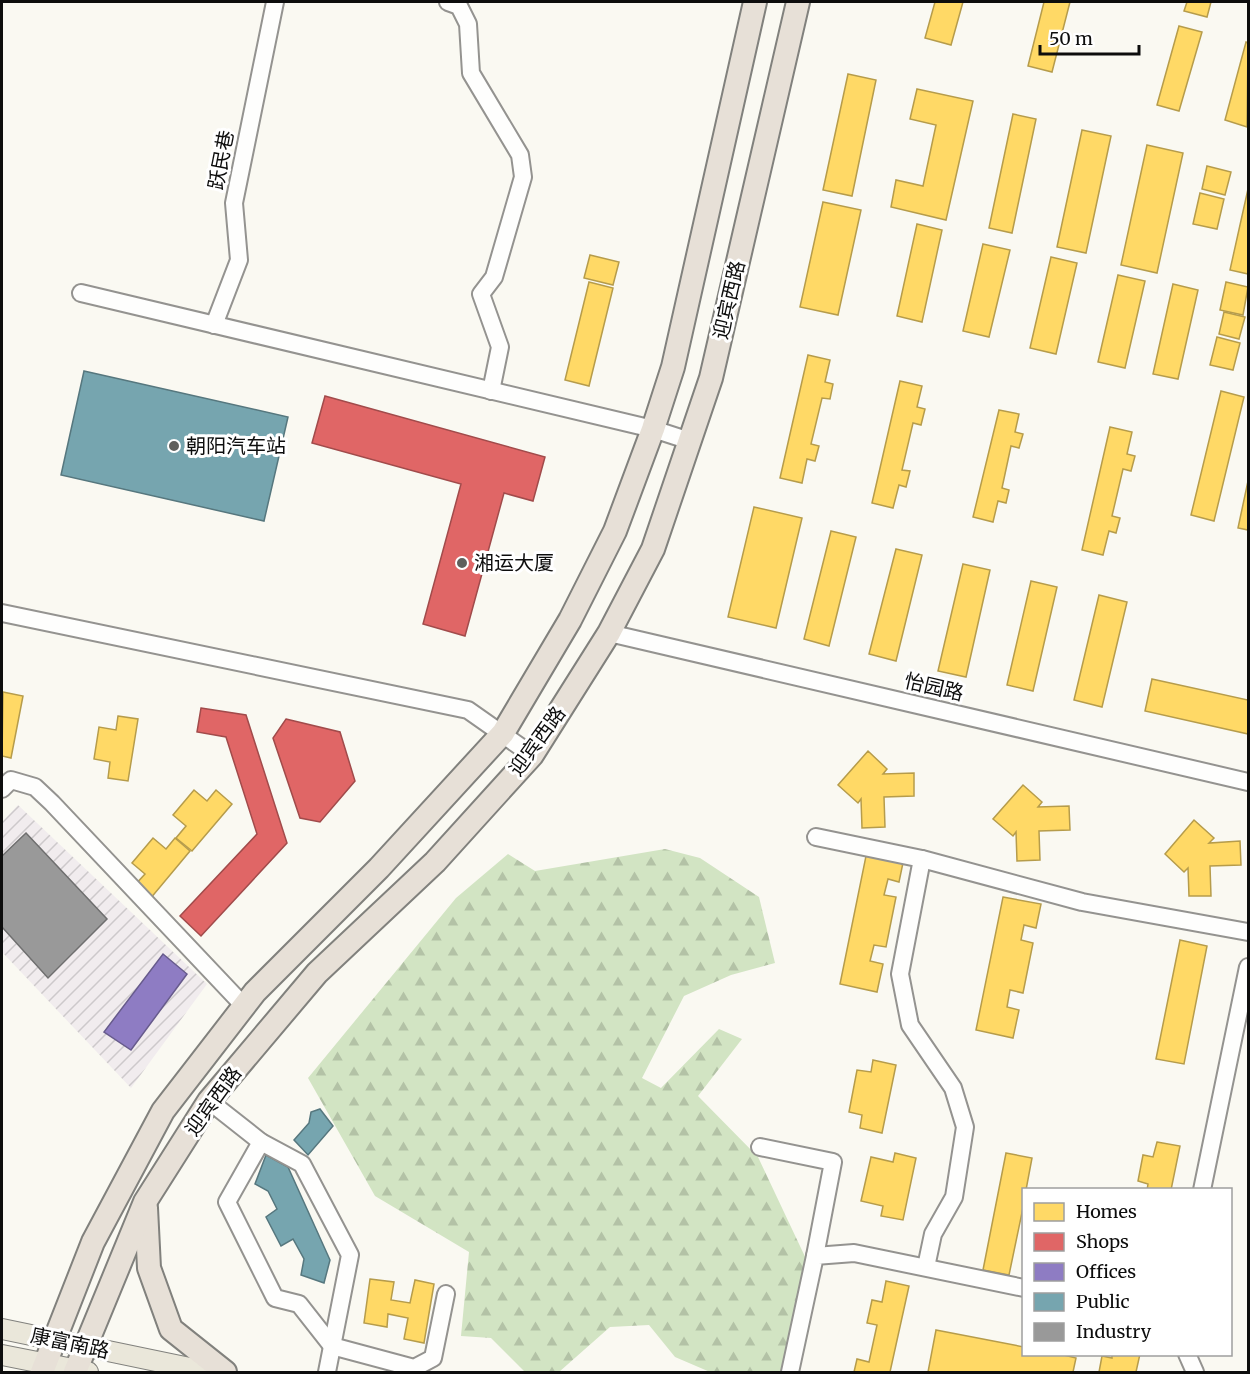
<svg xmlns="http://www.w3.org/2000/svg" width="1250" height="1374" font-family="Merriweather,'Noto Sans SC',serif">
  <defs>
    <pattern id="industrial-furrows" width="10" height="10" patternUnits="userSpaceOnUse" patternTransform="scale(1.5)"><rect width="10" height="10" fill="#f1ecee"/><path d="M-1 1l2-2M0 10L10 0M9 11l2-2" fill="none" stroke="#cdc9cb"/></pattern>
    <pattern id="forest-firs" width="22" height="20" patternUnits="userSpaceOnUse" patternTransform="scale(1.5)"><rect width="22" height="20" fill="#d2e4c3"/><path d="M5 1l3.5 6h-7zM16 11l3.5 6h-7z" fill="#b3c2a6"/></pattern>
  </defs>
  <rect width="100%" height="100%" fill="#faf9f2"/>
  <path fill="url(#industrial-furrows)" d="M18,805L207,984L131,1088L2,952V822Z"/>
  <path fill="url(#forest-firs)" d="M665,849L700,858L759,897L775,963L731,975L684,996L642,1078L661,1088L719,1029L742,1039L698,1096L758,1157L808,1263L781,1372H710L675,1357L649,1325L610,1327L559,1372H525L491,1338L461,1336L469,1252L375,1196L308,1078L456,898L508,854L535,871Z"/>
  <g fill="#ffd966" stroke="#b69c4b" stroke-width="1.5">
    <path d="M935,2H963L951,45L925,38Z"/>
    <path d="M1044,2H1070L1052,72L1028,66Z"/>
    <path d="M1187,2H1211L1207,17L1184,11Z"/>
    <path d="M1179,26L1202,32L1179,111L1157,105Z"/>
    <path d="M1246,42L1248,43L1247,127L1225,120Z"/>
    <path d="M848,74L876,80L852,196L823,190Z"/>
    <path d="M917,89L973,101L946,220L891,207L896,180L923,186L936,125L910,119Z"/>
    <path d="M1013,114L1036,119L1012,233L989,228Z"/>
    <path d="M1082,130L1111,136L1086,253L1057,247Z"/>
    <path d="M1147,145L1183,153L1157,273L1121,265Z"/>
    <path d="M1207,166L1231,172L1225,195L1202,189Z"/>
    <path d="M1248,189V274L1230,270Z"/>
    <path d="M1200,193L1224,199L1217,229L1193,224Z"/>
    <path d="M823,202L861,210L838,315L800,307Z"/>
    <path d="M917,224L942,230L922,322L897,316Z"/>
    <path d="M983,244L1010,250L989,337L963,331Z"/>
    <path d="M590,255L619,262L613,285L584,278Z"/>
    <path d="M1051,257L1077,263L1056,354L1030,348Z"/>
    <path d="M1118,275L1145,281L1125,368L1098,362Z"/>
    <path d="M589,282L613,288L589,386L565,380Z"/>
    <path d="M1226,282L1248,287L1243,315L1220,310Z"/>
    <path d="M1173,284L1198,290L1178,379L1153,374Z"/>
    <path d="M1224,312L1245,317L1239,339L1219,334Z"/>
    <path d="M1217,337L1240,343L1233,370L1210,365Z"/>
    <path d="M808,355L830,360L825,382L833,384L830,399L822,398L811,444L819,446L815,461L807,459L802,483L780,478Z"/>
    <path d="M900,381L922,386L917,407L925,409L921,425L913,423L902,470L910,471L906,487L899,485L893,508L872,503Z"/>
    <path d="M1221,391L1244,397L1214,521L1191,515Z"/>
    <path d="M999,410L1019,414L1015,432L1023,434L1019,448L1011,446L1002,488L1009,490L1006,503L998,501L993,522L973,517Z"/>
    <path d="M1110,427L1132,432L1127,454L1135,456L1131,471L1123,469L1112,516L1120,518L1116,533L1109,531L1103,555L1082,550Z"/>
    <path d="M1248,481V530L1238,528Z"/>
    <path d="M754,507L802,518L776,628L728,617Z"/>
    <path d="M831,531L856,537L829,646L804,639Z"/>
    <path d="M896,549L922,555L896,661L869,654Z"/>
    <path d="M963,564L990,570L966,677L938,671Z"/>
    <path d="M1031,581L1057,587L1033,691L1007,685Z"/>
    <path d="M1099,595L1127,602L1102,707L1074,700Z"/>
    <path d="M1152,679L1248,700V734L1145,711Z"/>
    <path d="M3,692L23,696L11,758L2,756Z"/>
    <path d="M118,716L138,719L128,781L108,778L110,762L94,759L99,727L116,730Z"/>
    <path d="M868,751L887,769L883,774L914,773V796L884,797L885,827L862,828L861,799L858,803L838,785Z"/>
    <path d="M1023,785L1042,802L1038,807L1069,806L1070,830L1039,831L1040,860L1017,861L1016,832L1013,836L993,819Z"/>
    <path d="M194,790L207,801L216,790L232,804L192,851L176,838L186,826L173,815Z"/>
    <path d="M1194,820L1214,838L1209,843L1240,841L1241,865L1210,866L1211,896H1189L1188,868L1184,872L1165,854Z"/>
    <path d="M153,838L166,849L175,838L190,851L150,899L134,886L145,874L132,863Z"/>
    <path d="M867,851L904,858L899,882L888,879L884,895L896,897L886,947L874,945L870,961L883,964L877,992L840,984Z"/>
    <path d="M1003,897L1041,904L1036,928L1024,925L1021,940L1033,943L1023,993L1010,990L1007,1007L1019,1010L1013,1038L976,1030Z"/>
    <path d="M1180,940L1207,946L1184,1064L1156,1059Z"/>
    <path d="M873,1060L896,1065L882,1133L860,1128L862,1115L849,1112L857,1070L871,1072Z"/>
    <path d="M1157,1142L1180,1146L1171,1190H1147L1148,1184L1138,1181L1143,1155L1153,1157Z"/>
    <path d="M895,1153L916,1158L903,1220L881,1216L883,1206L861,1201L871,1157L893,1162Z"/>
    <path d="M1006,1153L1032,1158L1026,1190H1024V1203L1009,1275L983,1270Z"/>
    <path d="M370,1279L394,1282L391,1300L410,1303L415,1280L434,1284L424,1343L404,1339L408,1318L388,1314L387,1327L364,1323Z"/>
    <path d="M886,1281L909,1286L890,1372H854L857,1359L869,1362L877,1325L867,1323L872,1300L882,1302Z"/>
    <path d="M936,1330L1024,1347V1354H1060L1076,1358L1073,1372H928Z"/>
    <path d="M1112,1354H1140L1136,1372H1099L1102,1356L1112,1358Z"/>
  </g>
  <g fill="#e06666" stroke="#a14b4b" stroke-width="1.5">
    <path d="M325,396L545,457L533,501L504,493L465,636L423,624L461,484L312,443Z"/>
    <path d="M201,708L246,715L287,843L201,936L180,916L257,834L226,737L197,732Z"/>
    <path d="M286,719L340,732L355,781L320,822L300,818L273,738Z"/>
  </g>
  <path fill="#8e7cc3" stroke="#675b8c" stroke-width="1.5" d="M163,954L187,974L131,1050L104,1032Z"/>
  <g fill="#76a5af" stroke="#56777e" stroke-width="1.5">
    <path d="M84,371L288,417L264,521L61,475Z"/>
    <path d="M320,1109L333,1126L308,1155L294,1140L309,1123L311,1112Z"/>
    <path d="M266,1155L288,1167L330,1260L324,1283L301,1275L304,1259L293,1239L281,1246L266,1217L277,1209L268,1191L255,1184Z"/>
  </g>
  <path fill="#999" stroke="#6f6f6f" stroke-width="1.5" d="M26,833L107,919L48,978L2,927V856Z"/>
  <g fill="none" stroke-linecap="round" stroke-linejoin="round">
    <g stroke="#949390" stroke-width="20">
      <g id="minor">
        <path d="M448,2L459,6L468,24L471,73L520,155L523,177L494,277L481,294L500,347L491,391"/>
        <path d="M81,293L653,429L690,441"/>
        <path d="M214,325L239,260L234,203L275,2"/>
        <path d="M2,613L468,710L532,755"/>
        <path d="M609,633L1248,782"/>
        <path d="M2,789L11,780L35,787L52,803L244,1006"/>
        <path d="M816,837L922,859L900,974L910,1025L953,1088L965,1127L954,1197L933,1234L926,1267"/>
        <path d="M922,859L1082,902L1248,932"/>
        <path d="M209,1101L261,1142L302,1164L350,1255L327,1372"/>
        <path d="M261,1142L227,1202L275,1298L299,1304L332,1346L414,1368L433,1358L446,1294"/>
        <path d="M760,1147L833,1162L815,1256"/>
        <path d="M1202,1190L1248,967"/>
        <path d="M1187,1354L1195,1372"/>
        <path d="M790,1372L815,1256L854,1253L1024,1288"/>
      </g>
    </g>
    <g stroke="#81817d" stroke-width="22">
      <g id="major">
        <path d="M2,1329L209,1372"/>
        <path d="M2,1355L88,1372"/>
      </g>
    </g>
    <g stroke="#81817d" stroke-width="26">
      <g id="highway">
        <path d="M146,1208L149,1268L171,1329L225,1372"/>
        <path d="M42,1372L93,1242L163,1111L255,992L379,868L503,733L570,620L615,531L653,429L673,367L755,2"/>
        <path d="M75,1372L145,1202L209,1101L317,973L435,862L532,755L609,633L653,549L711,378L798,2"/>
      </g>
    </g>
    <use href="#minor" stroke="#fefefd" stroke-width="16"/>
    <use href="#major" stroke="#eae7da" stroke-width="20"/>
    <use href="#highway" stroke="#e7e0d7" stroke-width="22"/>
  </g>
  <g fill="#60605d" stroke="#fff" stroke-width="2">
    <circle cx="174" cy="446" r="6"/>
    <circle cx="462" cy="563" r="6"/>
  </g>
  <g text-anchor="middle" stroke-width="6" stroke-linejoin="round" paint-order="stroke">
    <g font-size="20" fill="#0d0d0d" stroke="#fff">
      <text transform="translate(221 160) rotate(-79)" y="7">跃民巷</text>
      <text transform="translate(729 300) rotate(-77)" y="7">迎宾西路</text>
      <text transform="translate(934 687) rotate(13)" y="7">怡园路</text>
      <text transform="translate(537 741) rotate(-54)" y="7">迎宾西路</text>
      <text transform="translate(213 1101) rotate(-54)" y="7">迎宾西路</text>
      <text transform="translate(70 1343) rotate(12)" y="7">康富南路</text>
    </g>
    <g font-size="20" fill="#0d0d0d" stroke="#fff" text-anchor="start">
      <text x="186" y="453">朝阳汽车站</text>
      <text x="474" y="570">湘运大厦</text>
    </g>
  </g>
  <rect width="1250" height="1374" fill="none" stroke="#0d0d0d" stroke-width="6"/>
  <rect x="1022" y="1188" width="210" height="168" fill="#ffffff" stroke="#9e9e9e" stroke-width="1.5"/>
  <rect x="1034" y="1203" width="30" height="18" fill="#ffd966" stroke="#9e9e9e" stroke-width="1.5"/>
  <text x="1076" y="1218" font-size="18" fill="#0d0d0d">Homes</text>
  <rect x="1034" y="1233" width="30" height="18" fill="#e06666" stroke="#9e9e9e" stroke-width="1.5"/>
  <text x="1076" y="1248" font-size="18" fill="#0d0d0d">Shops</text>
  <rect x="1034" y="1263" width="30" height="18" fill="#8e7cc3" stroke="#9e9e9e" stroke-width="1.5"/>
  <text x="1076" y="1278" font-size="18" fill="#0d0d0d">Offices</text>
  <rect x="1034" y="1293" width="30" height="18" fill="#76a5af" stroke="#9e9e9e" stroke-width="1.5"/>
  <text x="1076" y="1308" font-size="18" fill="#0d0d0d">Public</text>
  <rect x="1034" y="1323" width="30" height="18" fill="#999999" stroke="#9e9e9e" stroke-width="1.5"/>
  <text x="1076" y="1338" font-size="18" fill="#0d0d0d">Industry</text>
  <path d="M1040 45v9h99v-9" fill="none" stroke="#0d0d0d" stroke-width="3"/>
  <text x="1049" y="45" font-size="18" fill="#0d0d0d" stroke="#ffffff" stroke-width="4.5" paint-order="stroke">50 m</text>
</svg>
